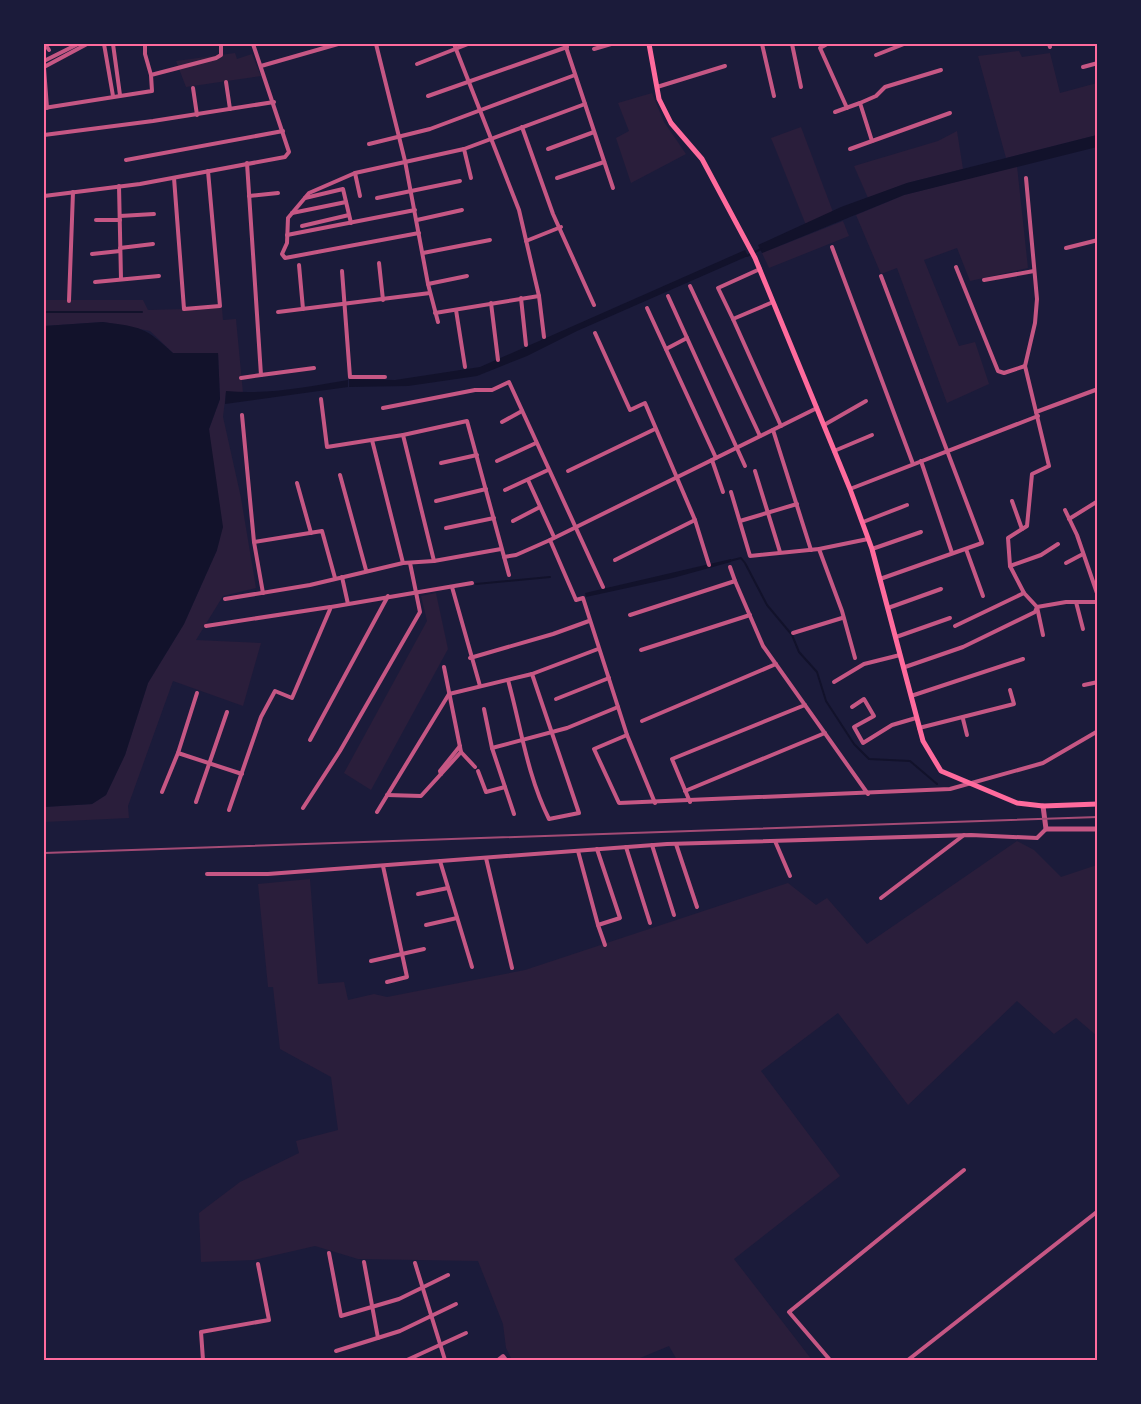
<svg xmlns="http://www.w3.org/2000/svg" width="1141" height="1404" font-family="Karla,sans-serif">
  <rect width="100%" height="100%" fill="#1b1b3a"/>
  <g fill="#2a1e3b">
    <path d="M1019,51L1022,57L1050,53L1060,93L1097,83V135L1006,158L978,56Z"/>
    <path d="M235,53L237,59L252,54L261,76L186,87L176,61Z"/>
    <path d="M652,93L664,122L686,154L631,183L616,138L629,131L618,103Z"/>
    <path d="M801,127L833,212L806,225L771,138Z"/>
    <path d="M957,131L963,169L907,183L868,198L854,166L938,141Z"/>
    <path d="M1017,166L1028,268L970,281L957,248L924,260L959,346L975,342L989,384L947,403L897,268L881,274L856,215L904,195Z"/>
    <path d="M843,221L849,236L769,268L762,253Z"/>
    <path d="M44,300H143L148,310L222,308L223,320L236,319L243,393L226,392L223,417L241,498L256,588L223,596L196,640L261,643L243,706L173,681L128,806L129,818L44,822V807L92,804L106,795L125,755L148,683L184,624L217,550L209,429L220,399L218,353H173L150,331L103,322L44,326Z"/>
    <path d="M436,593L448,649L371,790L344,773L427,621L421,596Z"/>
    <path d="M1017,841L1034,850L1061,877L1097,865V1036L1076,1018L1054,1034L1017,1001L908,1105L838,1013L761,1071L840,1176L734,1259L812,1360H677L669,1346L640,1358L641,1360H512L506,1348L503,1324L478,1261L358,1259L315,1246L254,1260L201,1262L199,1213L240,1182L299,1153L296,1141L338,1130L331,1077L280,1049L273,987H268L258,884L310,879L318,984L344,982L348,1000L374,994L387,997L525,970L788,883L816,905L827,898L867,944Z"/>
  </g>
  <g fill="#12122b">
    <path d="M1097,135V147L904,195L762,253L758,245L841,207L907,183Z"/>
    <path d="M745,250L748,256L577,331L527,356L477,376L408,386L349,387V379L395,380L480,367Z"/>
    <path d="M103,322C141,327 145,327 173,353H218L220,399L209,429L223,527L217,550L184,624L148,683L125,755L106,795L92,804L44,807V326Z"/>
    <path d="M348,380V387L225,404L226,391C267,395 307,387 348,380Z"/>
    <path d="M731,559V562L673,578L586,597L585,593Z"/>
  </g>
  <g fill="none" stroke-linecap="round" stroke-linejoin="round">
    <g stroke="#12122b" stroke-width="2">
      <path d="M747,256L761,249"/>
      <path d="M44,312H142"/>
      <path d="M729,561L741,558L745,563L767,605L792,635L799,652L817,672L826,701L841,724L854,744L869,759L910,761L937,784"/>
      <path d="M476,584L550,577"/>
    </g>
    <g stroke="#c65784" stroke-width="4">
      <path d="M45,44L49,50"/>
      <path d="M104,44L113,96"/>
      <path d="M113,44L120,95"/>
      <path d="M145,44V54L151,75"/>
      <path d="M376,44L405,161L428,284L438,322"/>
      <path d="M454,44L519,210L539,296L544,337"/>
      <path d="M565,44L613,188"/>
      <path d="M762,44L774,96"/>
      <path d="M792,44L801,87"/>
      <path d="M827,44L820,48L847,108"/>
      <path d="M1049,44L1050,47"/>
      <path d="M594,49L611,44"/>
      <path d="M876,55L904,44"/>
      <path d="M44,61L78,44"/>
      <path d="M417,64L468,44"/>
      <path d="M261,66L338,44"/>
      <path d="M44,67L87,44"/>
      <path d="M1083,67L1098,63"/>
      <path d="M44,68L47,108"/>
      <path d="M226,82L230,109"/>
      <path d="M657,87L725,66"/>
      <path d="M193,88L197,115"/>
      <path d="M428,96L567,47"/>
      <path d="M860,103L876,96L885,87L941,70"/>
      <path d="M44,108L152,91L151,75L216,58L221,55V44"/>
      <path d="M835,112L860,103L872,141"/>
      <path d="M522,127L553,214L594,305"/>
      <path d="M44,135L153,121L274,102"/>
      <path d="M369,144L430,129L575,75"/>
      <path d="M464,149L471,178"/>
      <path d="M548,149L594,132"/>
      <path d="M850,149L950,113"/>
      <path d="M126,160L283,131"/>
      <path d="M247,163L261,375L314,368"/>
      <path d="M355,173L360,196"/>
      <path d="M174,178L184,309L220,306L208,171"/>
      <path d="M557,178L604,162"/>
      <path d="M1026,178L1037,299L1035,323L1025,366L1049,466L1032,474L1027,526L1008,538L1010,566L1024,593L1037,607L1043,635"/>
      <path d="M119,186L121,279"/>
      <path d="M44,196L140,184L285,157L289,152L253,44"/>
      <path d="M249,196L278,193"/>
      <path d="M305,198L343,189L351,223"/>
      <path d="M377,198L460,181"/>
      <path d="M292,213L346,202"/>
      <path d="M120,216L154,214"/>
      <path d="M96,220H120"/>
      <path d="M417,220L462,210"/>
      <path d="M302,226L349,215"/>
      <path d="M419,233L285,258L282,254L287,243L288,218L309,193L355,173L464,149L585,104"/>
      <path d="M287,235L415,210"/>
      <path d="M526,241L561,227"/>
      <path d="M832,247L913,464"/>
      <path d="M120,248L153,244"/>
      <path d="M1066,248L1098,240"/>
      <path d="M423,253L490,240"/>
      <path d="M92,254L120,251"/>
      <path d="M379,263L383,300"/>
      <path d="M299,265L303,309"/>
      <path d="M956,267L998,371L1004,373L1025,366"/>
      <path d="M342,271L350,377H385"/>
      <path d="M984,280L1034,271"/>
      <path d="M95,282L159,276"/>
      <path d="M428,284L467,276"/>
      <path d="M690,286L760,436"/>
      <path d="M668,296L745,466"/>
      <path d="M521,298L526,345"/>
      <path d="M69,301L73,192"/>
      <path d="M773,302L733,319L781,426"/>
      <path d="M491,303L498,360"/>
      <path d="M647,308L716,458"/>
      <path d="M456,310L465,367"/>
      <path d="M278,312L430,293"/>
      <path d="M435,313L539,296"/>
      <path d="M733,319L718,288L760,269"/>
      <path d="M595,333L630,410L645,403L695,520L709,565"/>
      <path d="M666,349L687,338"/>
      <path d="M241,378L261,375"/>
      <path d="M321,399L327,447L403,435L467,421L509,575"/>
      <path d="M383,408L475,390H492L509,382L603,587"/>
      <path d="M1036,412L1098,389"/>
      <path d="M242,415L254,542L263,593"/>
      <path d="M502,422L522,411"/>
      <path d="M824,425L866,401"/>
      <path d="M773,430L811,550"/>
      <path d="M403,435L434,561"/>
      <path d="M372,440L403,563"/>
      <path d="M834,451L872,435"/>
      <path d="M712,460L723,492"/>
      <path d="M497,461L536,443"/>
      <path d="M921,461L952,553"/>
      <path d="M441,463L477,455"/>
      <path d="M568,471L655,429"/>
      <path d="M755,471L780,552"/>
      <path d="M340,475L366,570"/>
      <path d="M528,480L554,537"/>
      <path d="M297,483L311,533"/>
      <path d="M850,489L1038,416"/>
      <path d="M505,490L548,470"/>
      <path d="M731,492L750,556L819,549L868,539"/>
      <path d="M436,501L486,489"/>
      <path d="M1012,501L1022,529"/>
      <path d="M1065,510L1077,535L1098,596"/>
      <path d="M1069,519L1098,501"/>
      <path d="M513,521L540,507"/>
      <path d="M740,521L797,504"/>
      <path d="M863,522L907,505"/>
      <path d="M446,528L494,518"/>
      <path d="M550,540L576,600L583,598L627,735L655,803"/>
      <path d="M254,542L322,531L335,578"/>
      <path d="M819,549L842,611L855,658"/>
      <path d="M872,549L921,532"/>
      <path d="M966,549L983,596"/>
      <path d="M504,557L516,555L550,540L817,408"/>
      <path d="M615,560L695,520"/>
      <path d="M1066,563L1083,554"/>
      <path d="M1010,566L1041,555L1058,544"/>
      <path d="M730,567L735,581"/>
      <path d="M342,577L348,604"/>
      <path d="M880,579L982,543L881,276"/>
      <path d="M452,587L480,686"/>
      <path d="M225,599L310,585L403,563L434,561L501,549"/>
      <path d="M1076,602L1083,629"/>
      <path d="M888,608L941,589"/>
      <path d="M630,615L735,581L763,646L868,794"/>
      <path d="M206,626L330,607"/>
      <path d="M955,626L1024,593"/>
      <path d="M793,633L842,618"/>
      <path d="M896,637L950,618"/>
      <path d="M641,650L750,615"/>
      <path d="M470,658L553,634L589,621"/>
      <path d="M444,667L461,752L475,767"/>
      <path d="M905,667L963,647L1035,612L1037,607L1066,602H1098"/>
      <path d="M508,680C521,727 527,775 549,819L579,813L532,674"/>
      <path d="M834,682L864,664L900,655"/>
      <path d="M1084,685L1098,682"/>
      <path d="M911,696L1023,659"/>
      <path d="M556,699L609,678"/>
      <path d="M852,707L864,699L874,716L854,727L863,743L892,725L916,718"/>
      <path d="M484,709L492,748L514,814"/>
      <path d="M963,719L967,735"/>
      <path d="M642,721L776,664"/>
      <path d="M919,728L1014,704L1010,690"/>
      <path d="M627,735L594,749L619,803L950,789L1043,763L1098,731"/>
      <path d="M310,740L388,596"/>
      <path d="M492,748L567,728L618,707"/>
      <path d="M178,753L197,693"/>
      <path d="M478,771L486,792L505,787"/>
      <path d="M441,774L440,771L460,746"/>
      <path d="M685,791L825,733"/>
      <path d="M162,792L178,753L242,774"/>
      <path d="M387,795L421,796L461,752"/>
      <path d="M196,802L227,712"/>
      <path d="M690,802L672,759L805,705"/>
      <path d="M303,808L340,751L420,612L410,563"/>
      <path d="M229,810L261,717L275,691L292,698L331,607L472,583"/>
      <path d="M377,812L449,694L532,674L598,649"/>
      <path d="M775,841L790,876"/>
      <path d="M676,844L697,907"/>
      <path d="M652,845L674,915"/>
      <path d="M626,847L650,923"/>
      <path d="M597,849L620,918L598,925L605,945"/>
      <path d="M578,851L598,925"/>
      <path d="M486,858L512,968"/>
      <path d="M440,861L472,967"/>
      <path d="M383,866L407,977L387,982"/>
      <path d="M207,874H268L667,844L971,835L1037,838L1046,829"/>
      <path d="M418,894L448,888"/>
      <path d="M881,898L964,835"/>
      <path d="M426,925L457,918"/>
      <path d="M371,961L424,949"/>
      <path d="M329,1253L341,1316L399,1299L448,1275"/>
      <path d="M364,1262L378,1338"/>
      <path d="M415,1263L445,1360"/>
      <path d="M336,1351L400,1331L456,1304"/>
      <path d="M203,1360L201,1332L269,1320L258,1264"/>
      <path d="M407,1360L466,1333"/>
      <path d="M498,1360L503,1356L506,1360"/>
      <path d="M830,1360L789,1312L964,1170"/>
      <path d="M908,1360L1098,1211"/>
    </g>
    <path stroke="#c65784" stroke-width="5" d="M1043,806L1046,829H1098"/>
    <path stroke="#ff6b9d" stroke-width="5" d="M649,44L659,99L671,123L702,159L755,258L850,489L872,549L923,741L941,771L1017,803L1043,806L1098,804"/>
    <path stroke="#a44b75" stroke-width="2" d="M44,853L1098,817"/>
  </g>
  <rect width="1141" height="1404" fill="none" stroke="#1b1b3a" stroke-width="90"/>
  <rect x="45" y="45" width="1051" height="1314" fill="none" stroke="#ff6b9d" stroke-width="2"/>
</svg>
